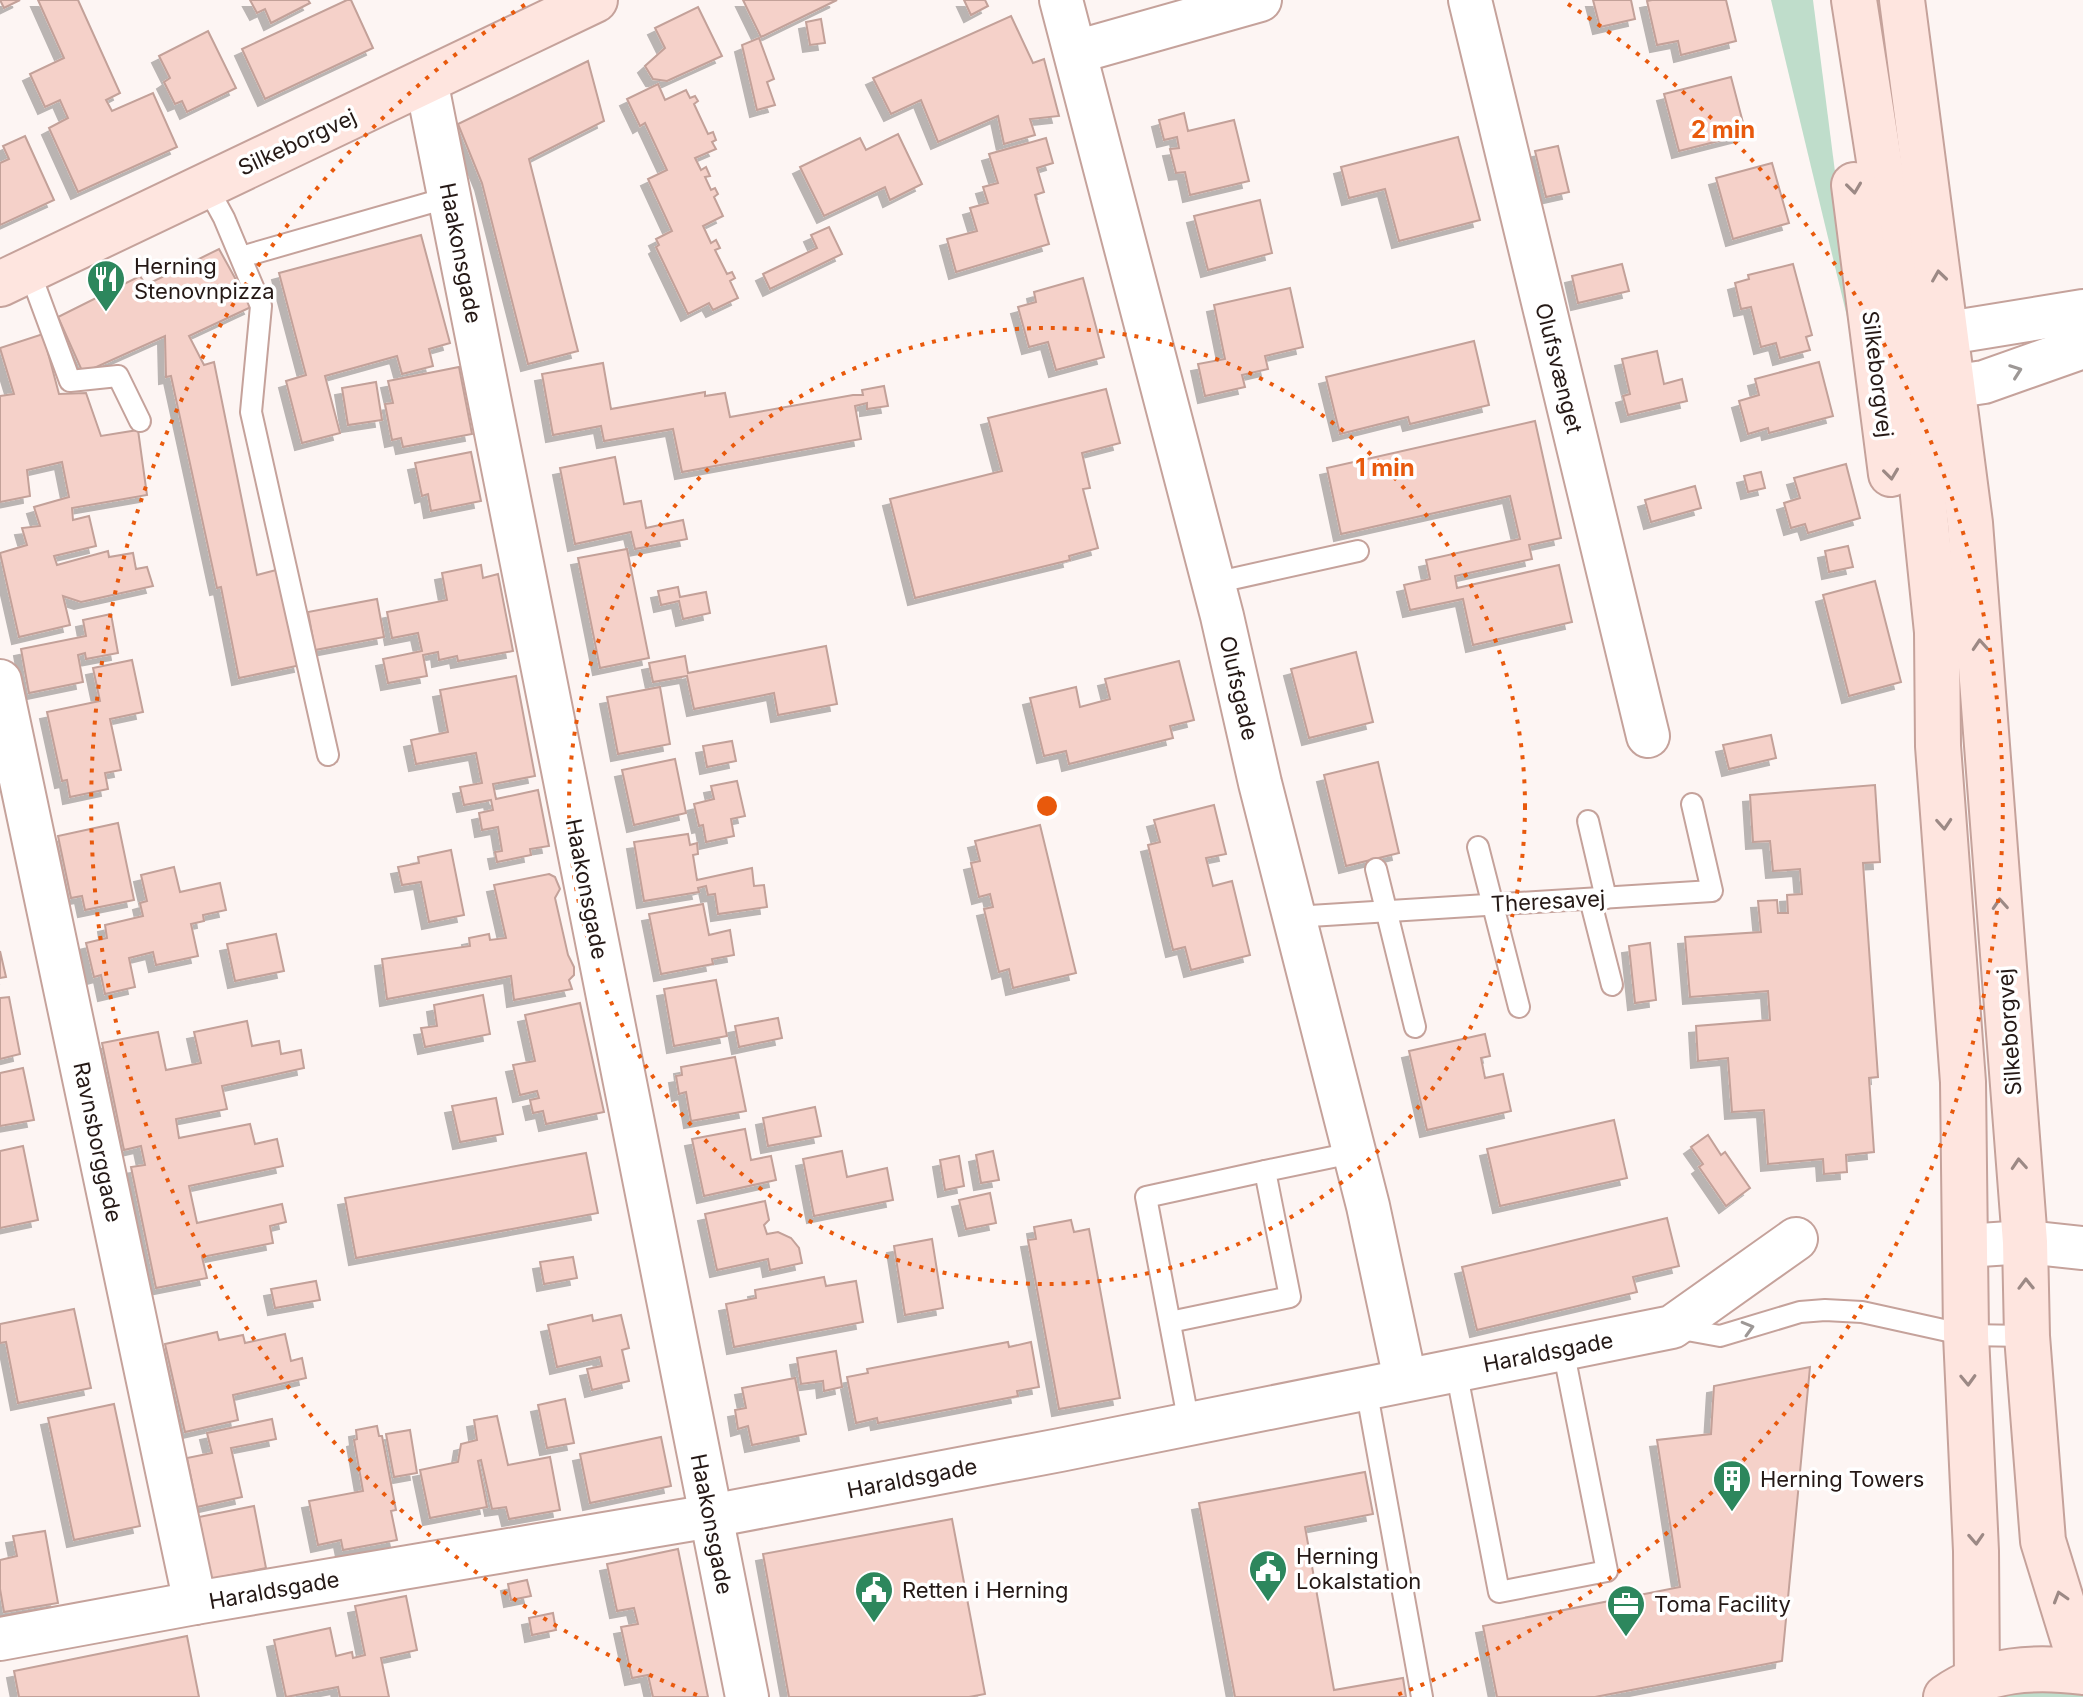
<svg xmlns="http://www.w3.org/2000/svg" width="2083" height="1697" font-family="Inter,sans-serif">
  <defs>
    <filter id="shadow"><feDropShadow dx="-7" dy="7" stdDeviation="0" flood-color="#0004"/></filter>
  </defs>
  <rect width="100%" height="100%" fill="#fdf5f3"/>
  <g fill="#bfddcb">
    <path d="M1771,0H1813L1861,375Z"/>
    <path d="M2024,1687L2083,1692V1697H1992Z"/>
  </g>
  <g fill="#f5d1c9" stroke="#c3a199" stroke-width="2" filter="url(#shadow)">
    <path d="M0,0H20L4,8Z"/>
    <path d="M38,0H78L120,93L106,100L112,111L153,93L177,147L78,192L49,128L68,118L60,100L45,107L30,74L64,58Z"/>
    <path d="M250,0H308L310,3L271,23L265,9L257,13Z"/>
    <path d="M347,0H351L373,48L265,99L242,49Z"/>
    <path d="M743,0H837L761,37Z"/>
    <path d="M964,0H985L988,6L971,15Z"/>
    <path d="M1593,0H1631L1635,19L1600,27Z"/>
    <path d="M1652,0H1726L1736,41L1681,55L1678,41L1657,45L1647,1Z"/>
    <path d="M698,7L722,56L667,81L653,79L645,66L665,48L655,28Z"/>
    <path d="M1011,16L1033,63L1044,59L1059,116L1030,119L1035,135L1004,144L998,116L938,142L921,100L891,114L873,78Z"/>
    <path d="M821,19L825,43L810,45L806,22Z"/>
    <path d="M208,31L236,88L187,112L182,101L175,104L164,82L170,78L159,56Z"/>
    <path d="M759,38L774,79L767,82L775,105L757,110L742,45Z"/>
    <path d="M588,61L604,121L529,159L578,351L528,364L482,183L458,124Z"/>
    <path d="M1731,77L1746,134L1679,151L1664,94Z"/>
    <path d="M658,84L665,100L686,90L690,98L695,96L698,101L694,104L708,134L713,132L716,140L712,142L716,149L695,158L701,170L706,167L710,176L705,177L711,190L715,188L718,194L714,197L723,216L703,226L711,243L716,240L720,248L715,250L727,274L732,272L735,278L730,281L738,298L713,310L709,303L688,314L656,247L659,245L656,239L672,231L648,179L667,170L645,123L640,126L627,99Z"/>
    <path d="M1184,113L1188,131L1234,120L1249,181L1190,195L1185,172L1176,173L1170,149L1179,148L1177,137L1164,140L1159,120Z"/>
    <path d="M898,134L922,184L890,200L885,187L824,216L800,167L860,138L866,150Z"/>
    <path d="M25,136L54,200L0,225V163L9,159L3,146Z"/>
    <path d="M1458,137L1480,220L1399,241L1385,189L1349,198L1341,167Z"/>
    <path d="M1046,138L1053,163L1037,168L1044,192L1035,195L1049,244L956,272L947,239L977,231L970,208L988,203L983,187L998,183L989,154Z"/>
    <path d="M1558,146L1569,192L1546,197L1535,151Z"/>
    <path d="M1772,163L1789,223L1733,239L1716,178Z"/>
    <path d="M1260,200L1272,253L1208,270L1194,216Z"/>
    <path d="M829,227L842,254L770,289L763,274L817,248L811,235Z"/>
    <path d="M421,235L450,343L429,349L433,366L402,374L397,356L325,376L340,433L302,443L286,381L306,375L279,273Z"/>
    <path d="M219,249L251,307L189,336L204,365L214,362L257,575L280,569L301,665L239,678L221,587L217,588L171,376L166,377L165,336L83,373L58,317L140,276L146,285Z"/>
    <path d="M1622,264L1629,291L1578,303L1572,276Z"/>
    <path d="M1793,264L1812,335L1806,337L1810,350L1780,358L1776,343L1761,347L1751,307L1741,309L1735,283L1749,279L1748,275Z"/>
    <path d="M1083,278L1104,357L1056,370L1048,342L1029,347L1018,307L1036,302L1034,292Z"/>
    <path d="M1290,288L1303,347L1265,356L1268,369L1242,375L1245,387L1205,396L1198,364L1225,359L1214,305Z"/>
    <path d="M43,334L59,394L86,393L101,436L138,430L147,495L72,508L73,520L89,516L96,546L54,556L57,565L108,551L109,557L133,553L136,569L147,567L153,586L81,602L63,596L70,625L19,637L0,553L27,545L22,528L40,526L34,507L69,497L62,462L27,470L30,496L0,502V396L14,394L0,348Z"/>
    <path d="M1474,341L1489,405L1410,424L1408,417L1340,434L1326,377Z"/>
    <path d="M1657,351L1664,384L1682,379L1687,401L1628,415L1623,396L1630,394L1622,359Z"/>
    <path d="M1819,362L1833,416L1769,433L1768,428L1748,434L1739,401L1759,395L1755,379Z"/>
    <path d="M603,363L611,409L705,392V396L725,393L730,417L853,395H863L862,390L884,386L888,406L867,409V403L855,406L861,439L682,472L673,429L604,441L601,426L553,435L542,374Z"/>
    <path d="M459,367L472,434L403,447L401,438L392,440L385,404L393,403L388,381Z"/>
    <path d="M376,382L382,420L348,425L342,388Z"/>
    <path d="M1106,389L1120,443L1082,453L1090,488L1083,489L1098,548L1069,556L1070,560L915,598L890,499L1002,471L988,418Z"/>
    <path d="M1535,421L1561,538L1529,545L1532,559L1455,576L1457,588L1559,565L1572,622L1473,645L1463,599L1410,610L1404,585L1430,579L1426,560L1520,539L1510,496L1341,534L1327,468Z"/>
    <path d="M471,452L481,501L431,511L428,494L422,496L415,463Z"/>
    <path d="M615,457L624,504L641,501L646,528L683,520L687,539L635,549L631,532L575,544L560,468Z"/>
    <path d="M1846,464L1860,518L1808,533L1805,524L1791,528L1784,503L1800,498L1794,478Z"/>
    <path d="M1761,472L1765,488L1748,492L1744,476Z"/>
    <path d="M1695,486L1701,508L1651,522L1645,500Z"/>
    <path d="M1848,546L1853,567L1829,572L1825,551Z"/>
    <path d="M627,549L649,658L600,668L578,558Z"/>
    <path d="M481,565L483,578L498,574L513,651L458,661L457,656L439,660L438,652L423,655L427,676L388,683L383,659L422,651L418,633L392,638L387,612L447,600L442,573Z"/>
    <path d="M1875,581L1901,682L1849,696L1823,595Z"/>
    <path d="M678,587L680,597L706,592L710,613L683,619L679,601L661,605L658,591Z"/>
    <path d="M377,599L384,637L315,650L308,612Z"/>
    <path d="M111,614L118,653L86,659L85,653L78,655L83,682L29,693L21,649L86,636L83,620Z"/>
    <path d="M826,646L837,704L778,715L774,693L694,709L687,676L653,682L649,663L685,656L688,673Z"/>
    <path d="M1356,652L1373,722L1309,738L1291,669Z"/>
    <path d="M132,660L143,712L110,719L121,770L105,773L108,789L70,797L67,780L62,781L47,712L100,701L93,668Z"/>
    <path d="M1179,661L1194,720L1170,726L1173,738L1069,764L1066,751L1044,756L1030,698L1076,687L1080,707L1110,699L1105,679Z"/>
    <path d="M516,676L535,776L493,784L496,799L538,790L549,846L530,849L531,855L497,862L495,852L502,851L498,827L482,830L479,813L493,810L491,800L464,805L460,787L482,783L476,753L416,764L411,740L448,732L440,690Z"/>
    <path d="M660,687L670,744L618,754L607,697Z"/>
    <path d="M1771,735L1776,758L1729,769L1723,745Z"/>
    <path d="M732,741L736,761L707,767L703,746Z"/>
    <path d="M675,759L686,813L634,825L622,770Z"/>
    <path d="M1378,762L1399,853L1346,866L1324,775Z"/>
    <path d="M737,781L745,816L731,819L734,836L706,842L703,825L699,826L694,804L714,799L711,786Z"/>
    <path d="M1875,785L1880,862L1863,863L1878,1077L1869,1078L1874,1152L1846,1155L1847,1172L1824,1174L1823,1159L1768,1164L1764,1110L1732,1112L1728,1058L1698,1061L1696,1026L1770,1020L1768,991L1690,997L1685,937L1761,932L1758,901L1777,900L1778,913H1788L1787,895L1802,894L1800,869L1773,871L1770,841L1753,842L1750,795Z"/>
    <path d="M1214,805L1226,854L1206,858L1213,886L1232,881L1250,955L1191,970L1185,947L1173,950L1148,845L1160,842L1154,820Z"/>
    <path d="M118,823L134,900L85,910L82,896L71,898L58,836Z"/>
    <path d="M1040,825L1076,973L1013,988L1009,969L999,972L984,909L993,907L990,894L979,897L971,863L980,861L975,841Z"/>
    <path d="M688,834L690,845L697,843L698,854L693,855L697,880L752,868L754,886L764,885L767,907L718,914L715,894L708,895L706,886L698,888L699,892L644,901L634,842Z"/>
    <path d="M451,850L464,915L429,922L421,882L402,885L398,867L419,863L418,857Z"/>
    <path d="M174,867L180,892L220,883L226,910L203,915L204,921L191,924L198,956L156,965L153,952L129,958L135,987L105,994L101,975L94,977L86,943L107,938L105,925L143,916L140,903L147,901L141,875Z"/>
    <path d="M549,874L555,877L560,889L555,898L568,955L574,967V975L569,980L572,989L514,1000L511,976L387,999L382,959L470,946L469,938L489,934L490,940L506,938L494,885Z"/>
    <path d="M703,904L709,935L730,930L734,955L712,959L713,964L661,974L649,914Z"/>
    <path d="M276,934L284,971L235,981L227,944Z"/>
    <path d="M1650,943L1656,1000L1635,1003L1629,946Z"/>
    <path d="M0,951L6,977L0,978Z"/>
    <path d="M716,980L727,1036L674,1046L664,989Z"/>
    <path d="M483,995L490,1034L425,1047L421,1028L437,1026L434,1005Z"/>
    <path d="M9,997L20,1054L0,1059V998Z"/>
    <path d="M580,1003L604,1112L546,1124L543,1111L533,1113L530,1100L539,1098L537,1091L520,1095L513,1065L535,1061L525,1015Z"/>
    <path d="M778,1018L782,1038L739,1047L735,1026Z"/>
    <path d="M247,1021L252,1046L279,1041L281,1054L301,1050L304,1068L222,1086L227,1109L176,1119L179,1138L250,1124L255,1144L277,1139L283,1166L189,1186L197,1223L282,1204L286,1222L270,1226L273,1243L202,1257L207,1278L156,1288L131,1167L145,1165L141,1146L124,1150L102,1043L158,1032L166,1070L201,1063L194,1032Z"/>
    <path d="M1485,1034L1490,1056L1481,1058L1485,1078L1503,1074L1511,1111L1427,1130L1409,1051Z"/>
    <path d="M735,1057L746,1111L691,1121L686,1092L679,1094L676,1076L682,1075L681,1067Z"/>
    <path d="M23,1068L34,1120L0,1126V1073Z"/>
    <path d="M496,1098L503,1134L460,1142L452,1106Z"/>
    <path d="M815,1107L821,1136L768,1146L763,1118Z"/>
    <path d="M1614,1120L1627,1178L1500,1206L1487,1149Z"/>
    <path d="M745,1129L751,1160L771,1156L776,1180L704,1196L692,1139Z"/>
    <path d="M1708,1135L1721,1155L1725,1152L1750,1188L1726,1206L1699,1167L1703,1164L1691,1147Z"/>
    <path d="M23,1146L38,1220L0,1228V1151Z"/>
    <path d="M842,1151L847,1177L887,1168L893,1200L814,1216L803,1159Z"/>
    <path d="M993,1151L999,1180L981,1183L976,1155Z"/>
    <path d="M586,1153L598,1213L356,1258L345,1198Z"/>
    <path d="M959,1156L964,1186L945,1190L940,1160Z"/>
    <path d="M990,1193L996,1223L966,1229L959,1200Z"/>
    <path d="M765,1201L769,1220L764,1225L767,1234L778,1232L791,1238L799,1248L802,1263L770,1270L768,1259L717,1270L705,1214Z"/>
    <path d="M1667,1218L1679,1266L1633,1277L1637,1292L1477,1330L1462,1267Z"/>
    <path d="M1071,1220L1074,1232L1089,1229L1120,1398L1059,1409L1028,1240L1036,1239L1034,1227Z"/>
    <path d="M932,1239L943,1308L905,1315L894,1246Z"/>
    <path d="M573,1257L577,1278L544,1284L540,1262Z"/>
    <path d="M824,1277L826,1286L856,1281L863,1322L734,1347L726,1304L756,1298L755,1290Z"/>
    <path d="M316,1281L320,1300L275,1308L271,1289Z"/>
    <path d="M74,1309L91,1388L18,1403L6,1342L0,1343V1324Z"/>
    <path d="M592,1315L593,1321L621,1315L629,1348L622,1350L629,1381L592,1390L587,1369L602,1366L600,1357L557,1367L548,1325Z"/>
    <path d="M217,1332L219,1340L243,1335L245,1343L285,1334L291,1361L302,1358L306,1378L233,1395L238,1420L185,1432L165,1344Z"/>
    <path d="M1008,1342L1009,1347L1031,1342L1039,1387L1017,1391L1018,1396L878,1423L877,1418L856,1423L847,1377L868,1373L867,1369Z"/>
    <path d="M836,1351L842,1387L824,1391L823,1381L801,1384L797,1358Z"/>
    <path d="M1810,1367L1782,1661L1595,1697H1497L1483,1626L1680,1587L1657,1440L1711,1434L1714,1386Z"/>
    <path d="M795,1378L806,1434L752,1445L748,1426L738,1429L735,1410L746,1408L742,1388Z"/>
    <path d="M565,1399L574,1443L547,1448L538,1405Z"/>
    <path d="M114,1404L140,1526L74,1540L48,1418Z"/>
    <path d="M497,1416L508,1465L550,1457L560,1510L509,1519L506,1507L492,1509L481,1460L478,1461L487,1507L430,1518L420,1470L458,1462L461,1444L477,1440L474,1420Z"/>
    <path d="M272,1419L276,1439L231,1448L242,1497L197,1507L187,1458L212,1453L207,1433Z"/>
    <path d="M377,1426L379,1436H382L396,1510L391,1511L397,1540L343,1550L341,1540L318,1545L309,1501L363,1491L354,1440L357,1439L356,1430Z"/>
    <path d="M410,1430L417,1473L394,1477L386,1434Z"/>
    <path d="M661,1437L671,1486L590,1503L580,1454Z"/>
    <path d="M1365,1472L1373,1514L1305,1527L1334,1690L1403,1678L1406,1697H1235L1199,1503Z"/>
    <path d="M254,1506L266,1568L211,1579L199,1517Z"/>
    <path d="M952,1519L985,1694L969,1697H789L763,1554Z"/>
    <path d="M45,1531L58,1603L4,1612L0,1589V1560L17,1556L13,1536Z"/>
    <path d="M678,1549L708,1697H653L648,1675L632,1678L621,1627L638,1624L634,1608L617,1611L607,1564Z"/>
    <path d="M527,1580L531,1596L511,1600L508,1584Z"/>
    <path d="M406,1596L417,1650L381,1658L389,1697H340L338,1687L286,1697L274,1640L330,1628L336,1656L352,1652L353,1658L365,1655L355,1606Z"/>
    <path d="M553,1613L556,1630L532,1635L529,1618Z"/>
    <path d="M187,1636L199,1697H19L14,1671Z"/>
  </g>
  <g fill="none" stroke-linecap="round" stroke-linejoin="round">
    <g stroke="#c5a29b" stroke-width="24">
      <g id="lane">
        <path d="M206,185L224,218L261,306L251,412L328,755"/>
        <path d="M241,257L450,197"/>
        <path d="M29,270L70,381L118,376L140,421"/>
        <path d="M1214,583L1358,551"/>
        <path d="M1588,821L1606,898"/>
        <path d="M1478,847L1519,1007"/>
        <path d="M1376,869L1415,1027"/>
        <path d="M1590,899L1612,985"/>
        <path d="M1294,917L1712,891L1692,804"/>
        <path d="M1170,1322L1290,1297L1265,1171L1352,1153"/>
        <path d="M1676,1328L1720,1336L1800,1312L1825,1310L1862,1312L1966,1335L2027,1336"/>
        <path d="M1456,1370L1499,1592L1607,1571L1563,1349"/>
        <path d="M1366,1388L1422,1697"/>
        <path d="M1189,1424L1146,1197L1265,1171"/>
      </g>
    </g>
    <g stroke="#c5a29b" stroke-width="46">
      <g id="street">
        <path d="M1061,0L1222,616L1260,783L1368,1206L1405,1379"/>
        <path d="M1470,0L1648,736"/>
        <path d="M1076,52L1260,0"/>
        <path d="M426,80L747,1697"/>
        <path d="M1911,339L2083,311"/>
        <path d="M1917,392L1984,382L2083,347"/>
        <path d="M0,681L195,1603"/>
        <path d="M1965,1246L2025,1242L2083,1248"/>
        <path d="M0,1639L195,1603L711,1516L1060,1450L1672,1327L1796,1239"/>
      </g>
    </g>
    <g stroke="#c5a29b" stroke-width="48">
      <g id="secondary">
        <path d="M1854,0L1907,340L1937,632L1938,746L1963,1082L1966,1335L1976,1551L1977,1680"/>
        <path d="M1902,0L1970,523L2025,1242L2027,1336L2043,1541L2083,1671"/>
        <path d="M1854,185L1891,474"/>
        <path d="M0,284L595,0"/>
        <path d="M1946,1697C1987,1668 2035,1666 2083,1672"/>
      </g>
    </g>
    <use href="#lane" stroke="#fff" stroke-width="20"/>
    <use href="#street" stroke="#fff" stroke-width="42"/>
    <use href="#secondary" stroke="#fee5df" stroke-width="44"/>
  </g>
  <defs><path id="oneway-chevron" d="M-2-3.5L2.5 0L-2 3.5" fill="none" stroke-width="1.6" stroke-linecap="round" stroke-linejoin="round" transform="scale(2)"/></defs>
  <g stroke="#9c8985">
    <use href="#oneway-chevron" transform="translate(1854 188) rotate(83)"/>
    <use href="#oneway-chevron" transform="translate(1939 276) rotate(-98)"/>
    <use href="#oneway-chevron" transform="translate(1891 474) rotate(83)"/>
    <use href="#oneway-chevron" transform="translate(1980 645) rotate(-94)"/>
    <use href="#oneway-chevron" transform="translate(1944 824) rotate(86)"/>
    <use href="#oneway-chevron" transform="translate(2000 904) rotate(-94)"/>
    <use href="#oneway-chevron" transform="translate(2019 1164) rotate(-94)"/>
    <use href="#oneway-chevron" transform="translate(2026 1284) rotate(-91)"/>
    <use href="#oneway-chevron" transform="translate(1968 1380) rotate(88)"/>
    <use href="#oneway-chevron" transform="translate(1976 1539) rotate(87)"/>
    <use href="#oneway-chevron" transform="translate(2060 1597) rotate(-107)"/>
  </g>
  <g stroke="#9d9896">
    <use href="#oneway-chevron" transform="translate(2016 371) rotate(-20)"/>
    <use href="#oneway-chevron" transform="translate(1748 1328) rotate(-16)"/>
  </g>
  <g fill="none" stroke="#e8590c" stroke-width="4" stroke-dasharray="4 8">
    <circle cx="1047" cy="806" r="478"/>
    <path d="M697 1695A956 956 0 0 1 526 4M1568 4A956 956 0 0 1 1397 1695"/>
  </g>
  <defs>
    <g id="restaurant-pin" transform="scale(2)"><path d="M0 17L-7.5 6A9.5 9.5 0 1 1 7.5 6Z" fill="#2d875d" stroke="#fff"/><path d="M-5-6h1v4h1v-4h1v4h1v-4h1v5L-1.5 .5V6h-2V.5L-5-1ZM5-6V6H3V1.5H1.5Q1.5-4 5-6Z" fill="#fff"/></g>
    <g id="building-pin" transform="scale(2)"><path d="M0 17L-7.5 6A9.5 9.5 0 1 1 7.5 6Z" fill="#2d875d" stroke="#fff"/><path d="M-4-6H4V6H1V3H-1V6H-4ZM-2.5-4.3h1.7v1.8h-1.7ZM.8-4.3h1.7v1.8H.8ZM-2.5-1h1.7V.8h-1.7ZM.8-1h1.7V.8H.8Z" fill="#fff"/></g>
    <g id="civic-pin" transform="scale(2)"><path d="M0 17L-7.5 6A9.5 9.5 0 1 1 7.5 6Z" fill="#2d875d" stroke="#fff"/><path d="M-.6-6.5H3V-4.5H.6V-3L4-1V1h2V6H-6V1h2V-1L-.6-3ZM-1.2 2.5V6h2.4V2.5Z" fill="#fff"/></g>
    <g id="office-pin" transform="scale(2)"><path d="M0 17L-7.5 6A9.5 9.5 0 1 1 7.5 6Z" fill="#2d875d" stroke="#fff"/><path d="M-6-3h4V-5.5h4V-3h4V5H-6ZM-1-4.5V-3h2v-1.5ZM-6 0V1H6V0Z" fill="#fff"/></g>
  </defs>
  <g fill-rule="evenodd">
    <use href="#restaurant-pin" x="106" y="279"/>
    <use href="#building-pin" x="1732" y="1479"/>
    <use href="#civic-pin" x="1268" y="1569"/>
    <use href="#civic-pin" x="874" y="1590"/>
    <use href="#office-pin" x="1626" y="1604"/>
  </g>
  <g text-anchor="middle" stroke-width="7" stroke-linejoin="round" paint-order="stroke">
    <g font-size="22" fill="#251916" stroke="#fff">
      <text transform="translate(297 142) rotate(-25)" y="8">Silkeborgvej</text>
      <text transform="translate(461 253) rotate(79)" y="8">Haakonsgade</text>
      <text transform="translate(1559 368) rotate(76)" y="8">Olufsvænget</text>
      <text transform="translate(1878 374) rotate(83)" y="8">Silkeborgvej</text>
      <text transform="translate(1239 688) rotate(77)" y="8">Olufsgade</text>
      <text transform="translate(587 889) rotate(79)" y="8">Haakonsgade</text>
      <text transform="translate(1548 901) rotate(-3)" y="8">Theresavej</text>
      <text transform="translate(2009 1032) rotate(-94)" y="8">Silkeborgvej</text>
      <text transform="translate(98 1142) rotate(78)" y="8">Ravnsborggade</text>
      <text transform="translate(1548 1352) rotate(-11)" y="8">Haraldsgade</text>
      <text transform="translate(912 1478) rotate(-11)" y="8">Haraldsgade</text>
      <text transform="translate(712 1524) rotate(79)" y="8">Haakonsgade</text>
      <text transform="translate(274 1590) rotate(-10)" y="8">Haraldsgade</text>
    </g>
    <g font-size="22" fill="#251916" stroke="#fff" text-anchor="start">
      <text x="134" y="274">Herning<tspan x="134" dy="25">Stenovnpizza</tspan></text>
      <text x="1760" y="1487">Herning Towers</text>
      <text x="1296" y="1564">Herning<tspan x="1296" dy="25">Lokalstation</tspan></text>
      <text x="902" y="1598">Retten i Herning</text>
      <text x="1654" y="1612">Toma Facility</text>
    </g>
  </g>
  <circle cx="1047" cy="806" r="12" fill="#e8590c" stroke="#fff" stroke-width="4"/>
  <g font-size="24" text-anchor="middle" font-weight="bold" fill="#e8590c" stroke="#fff" stroke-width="7" stroke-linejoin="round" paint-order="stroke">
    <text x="1723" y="138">2 min</text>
    <text x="1385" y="476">1 min</text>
  </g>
</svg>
